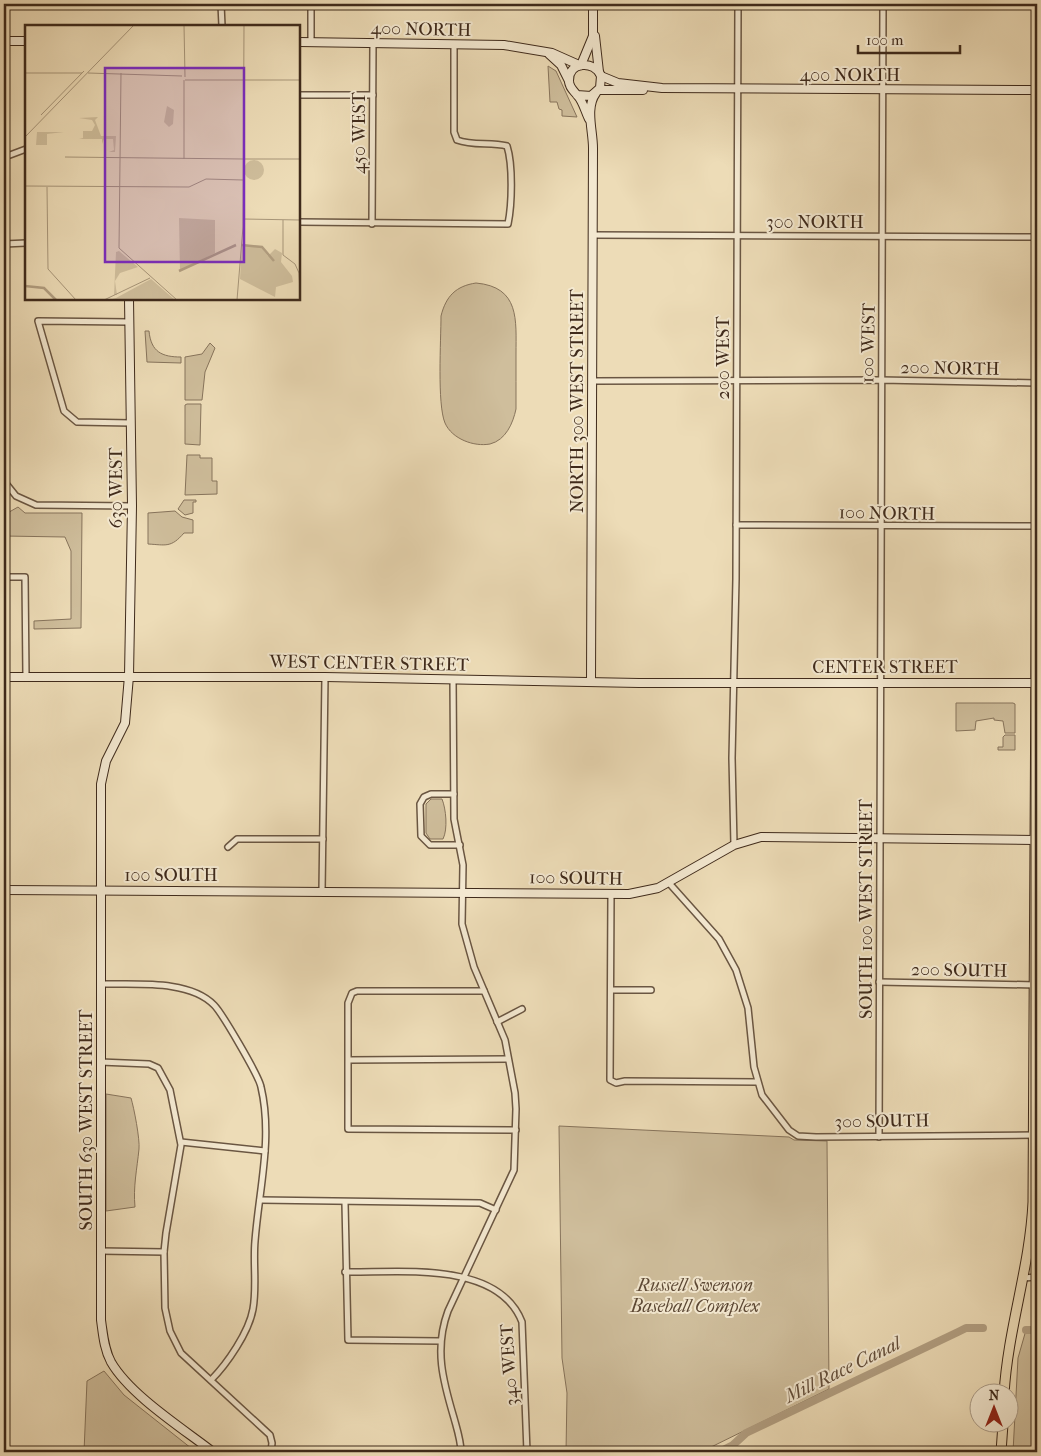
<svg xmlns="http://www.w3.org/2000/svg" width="1041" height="1456" font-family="'IM FELL French Canon',serif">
  <rect width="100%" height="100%" fill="#eddcb7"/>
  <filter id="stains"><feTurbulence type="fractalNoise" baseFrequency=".004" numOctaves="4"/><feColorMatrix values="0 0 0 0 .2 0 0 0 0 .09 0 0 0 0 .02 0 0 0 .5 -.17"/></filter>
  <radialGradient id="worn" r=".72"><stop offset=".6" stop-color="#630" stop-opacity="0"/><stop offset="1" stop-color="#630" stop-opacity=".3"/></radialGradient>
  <g fill="#cfbe9c" stroke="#87745c">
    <path d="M548,66L556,71L577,117L562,116V110L559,109L557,102H550Z"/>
    <path d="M476,283C520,287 516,320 516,354C516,372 516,391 516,409C513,423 506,440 490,444C474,447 452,439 445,423C437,404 441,340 441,316C446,296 456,286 476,283Z"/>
    <path d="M145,331H149C151,352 162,357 181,357V363L147,362Z"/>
    <path d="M210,343L215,348L205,372L202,400H185V357L202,354Z"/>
    <path d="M187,404H201L200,445L185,444V405Z"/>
    <path d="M187,455H200V458H212V481H217V494L185,495Z"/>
    <path d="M184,500H196V502H193V513L185,515L178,509Z"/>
    <path d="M18,507L25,513H82L81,628L34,629V621L71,619V551L65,537L4,536V515Z"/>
    <path d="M175,511L182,517L193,520V533H184C171,548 166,545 148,544V513Z"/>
    <path d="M956,703H1013L1015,704V733H1005L1003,721L994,720V718L976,721L975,730L956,731Z"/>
    <path d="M1005,735H1015V750H998V747H1003V737Z"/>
    <path d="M431,799H442C446,809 448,829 443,839H430L426,833V804Z"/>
    <path d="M106,1094L131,1098C134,1108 140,1139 139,1149C137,1169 133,1187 135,1207L106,1211Z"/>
    <path d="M559,1126L789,1137L794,1140L827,1141L829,1389L701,1452H566L567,1393L562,1358Z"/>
    <path d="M1026,1330H1037V1452H1013L1018,1358Z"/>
    <path d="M104,1371L124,1395L196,1452H84L87,1381Z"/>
  </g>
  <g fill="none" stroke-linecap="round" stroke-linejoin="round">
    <g stroke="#b29f82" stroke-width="8">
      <path d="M1026,1330H1037"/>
      <path d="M719,1452L733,1445L746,1433L958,1332L966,1328H983"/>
    </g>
    <g stroke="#6a5642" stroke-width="8">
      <g id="street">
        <path d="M221,4L222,26"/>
        <path d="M311,42V4"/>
        <path d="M299,95H373"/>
        <path d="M10,155L26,149"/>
        <path d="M299,222L508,224C512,204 513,165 507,146C490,142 473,146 457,140L454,132V44"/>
        <path d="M372,224L373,43"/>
        <path d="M593,235L1037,237"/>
        <path d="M4,244L26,243"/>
        <path d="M129,322L38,321L64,411L77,422L131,423"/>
        <path d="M593,381L881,380L1037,383"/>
        <path d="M4,481L16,496L36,505L132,506"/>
        <path d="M736,525L1037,526"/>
        <path d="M4,577H25L26,677"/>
        <path d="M453,679L454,819L463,865L462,924L474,967L505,1040L515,1093L516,1109L514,1170L448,1311C434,1349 443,1381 454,1418C457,1429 461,1441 461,1452"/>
        <path d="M454,794H431L424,797L420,804L421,836L430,845H460"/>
        <path d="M734,845L732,758L736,579L738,4"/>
        <path d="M228,847L237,839H323"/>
        <path d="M669,883L719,939L736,970L748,1008L754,1067L762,1095L789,1130L798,1136L816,1137L1034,1135"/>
        <path d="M322,891L325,677"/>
        <path d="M611,894L610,1080L616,1083L625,1081L757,1082"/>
        <path d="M879,982L1036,985"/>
        <path d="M101,984C134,985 189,979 214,1005C222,1013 259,1076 261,1087C273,1138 259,1189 255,1241C253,1263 257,1287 253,1309C249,1332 227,1364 211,1380"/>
        <path d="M612,990H651"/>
        <path d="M484,991H357L352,993L348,1003V1129L516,1130"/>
        <path d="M497,1022L522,1009"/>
        <path d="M349,1060L508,1059"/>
        <path d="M100,1062L149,1064L158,1068L170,1090L181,1145L166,1233L164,1252L165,1308L170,1331L181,1353L270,1435L272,1443L271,1452"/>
        <path d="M879,1137L883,4"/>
        <path d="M181,1142L265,1151"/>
        <path d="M260,1200L480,1203L496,1210"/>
        <path d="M345,1203L348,1340L440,1341"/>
        <path d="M101,1251L164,1252"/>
        <path d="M345,1272C399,1273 498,1260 522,1322L527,1452"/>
        <path d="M1023,1278L1037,1277"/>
      </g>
    </g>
    <g stroke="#3f2a1b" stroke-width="10">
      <g id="secondary">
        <path d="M595,36L599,72"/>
        <path d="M4,41H26"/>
        <path d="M299,42L504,45L552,53L579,65"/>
        <path d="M549,54L561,65L569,81"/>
        <path d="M581,65L593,36V4"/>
        <path d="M601,76L618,83L662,88L1037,90"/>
        <path d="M599,90H643"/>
        <path d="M577,95L591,96L600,88L601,76C595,60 568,61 569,81C569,87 573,90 577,95C583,101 585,111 589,119"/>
        <path d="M129,299L132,506L129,676L125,723L106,761L101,784V1320C103,1334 104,1349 111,1362C130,1395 182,1428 213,1452"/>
        <path d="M4,677H325L639,683H1037"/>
        <path d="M591,682L593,148C593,130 585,108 596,93"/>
        <path d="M4,890L629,894L658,888L734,845L761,837L1035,840"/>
      </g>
    </g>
    <g stroke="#3f2a1b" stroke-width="11">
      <g id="primary">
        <path d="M1004,1394C1008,1328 1030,1267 1033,1202L1037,486"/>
        <path d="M1001,1452L1003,1424"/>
      </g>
    </g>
    <use href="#street" stroke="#f3e8d0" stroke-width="5"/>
    <use href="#secondary" stroke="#f3e8d0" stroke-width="8"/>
    <use href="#primary" stroke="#eddcb7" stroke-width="9"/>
  </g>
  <g text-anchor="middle" stroke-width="4" stroke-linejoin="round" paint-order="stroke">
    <g font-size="18" fill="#3f2a1b" stroke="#f3e8d0">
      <text transform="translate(421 29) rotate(1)" y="6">400 NORTH</text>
      <text x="850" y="81">400 NORTH</text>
      <text transform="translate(359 133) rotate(-90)" y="6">450 WEST</text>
      <text x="815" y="228">300 NORTH</text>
      <text transform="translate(868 343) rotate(-89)" y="6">100 WEST</text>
      <text transform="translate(723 358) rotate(-90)" y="6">200 WEST</text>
      <text transform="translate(950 368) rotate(1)" y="6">200 NORTH</text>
      <text transform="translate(577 401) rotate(-90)" y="6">NORTH 300 WEST STREET</text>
      <text transform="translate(116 488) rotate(-90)" y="6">630 WEST</text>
      <text transform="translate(887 513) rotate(1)" y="6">100 NORTH</text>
      <text transform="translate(369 663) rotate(1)" y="6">WEST CENTER STREET</text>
      <text x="885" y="673">CENTER STREET</text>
      <text x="171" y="881">100 SOUTH</text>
      <text transform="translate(576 878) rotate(1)" y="6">100 SOUTH</text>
      <text transform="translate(866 909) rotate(-90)" y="6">SOUTH 100 WEST STREET</text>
      <text transform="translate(959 970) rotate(1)" y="6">200 SOUTH</text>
      <text transform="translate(86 1120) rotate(-90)" y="6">SOUTH 630 WEST STREET</text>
      <text transform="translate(882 1121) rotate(-1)" y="6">300 SOUTH</text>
      <text transform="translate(509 1365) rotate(-94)" y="6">340 WEST</text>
    </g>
    <g font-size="18" font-style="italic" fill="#5c4835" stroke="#f3e8d0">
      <text x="695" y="1291">Russell Swenson<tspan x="695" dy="21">Baseball Complex</tspan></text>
    </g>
    <g font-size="19" font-style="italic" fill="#624d3a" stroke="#f3e8d0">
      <text transform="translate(842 1369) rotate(-26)" y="7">Mill Race Canal</text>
    </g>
  </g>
  <g transform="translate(25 25)">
    <rect width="275" height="275" fill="#eddcb7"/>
    <path d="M142,81L149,85L148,99L144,102L139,97ZM73,92L70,95L76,111H91L90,127H84L89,125L88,114H79L77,119V114H54L58,113V106H67L70,100L67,95L54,93ZM12,107H39L22,109V120H39H11ZM219 145a10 10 0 1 1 20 0a10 10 0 1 1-20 0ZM154,193L190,195V228L155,246ZM217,220L235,221L243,231L250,224L257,228L256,237L267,251L268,257L251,262L250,272L215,254ZM94,226L113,242L95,248L90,256L92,270H89L91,227ZM126,254L150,275H84L91,273Z" fill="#cfbe9c"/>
    <path fill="none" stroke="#b29f82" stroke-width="2.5" d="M217,220L237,222L249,236M154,246L211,220M0,261L19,263L31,275"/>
    <path fill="none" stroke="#a79579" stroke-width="1" d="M159,0L160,52M0,48H57M63,48L157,51M96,48L94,223L152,275M160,55H275M16,90L59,46M0,112L109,0M40,132L218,134M159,134V55M218,134H275M0,161L164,162L181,154L218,155M22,162L23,244L51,275M218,194L275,195M258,195V230L270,239L274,248L275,269M79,275L125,253M212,275L218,202L219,0"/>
    <path fill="#7b2cbf" fill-opacity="0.15" stroke="#7b2cbf" stroke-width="2.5" d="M80,43H219V237H80Z"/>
    <rect width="275" height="275" fill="none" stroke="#3f2a1b" stroke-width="2.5"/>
  </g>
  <rect width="1041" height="1456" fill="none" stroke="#eddcb7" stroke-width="20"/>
  <rect x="5" y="5" width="1031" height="1446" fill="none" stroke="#3f2a1b" stroke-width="2.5"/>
  <rect x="10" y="10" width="1021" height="1436" fill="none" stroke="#3f2a1b"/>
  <g transform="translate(994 1408)"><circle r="24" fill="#f3e8d0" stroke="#ab9c88"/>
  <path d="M0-4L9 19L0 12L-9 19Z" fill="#8f2418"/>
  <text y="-8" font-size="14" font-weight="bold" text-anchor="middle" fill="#3f2a1b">N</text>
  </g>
  <path d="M858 45v8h102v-8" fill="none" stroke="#3f2a1b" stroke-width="2.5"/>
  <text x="866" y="45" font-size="15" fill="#3f2a1b" stroke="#f3e8d0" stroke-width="4" paint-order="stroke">100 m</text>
  <rect width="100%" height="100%" filter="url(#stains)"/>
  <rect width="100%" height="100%" fill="url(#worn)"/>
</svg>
